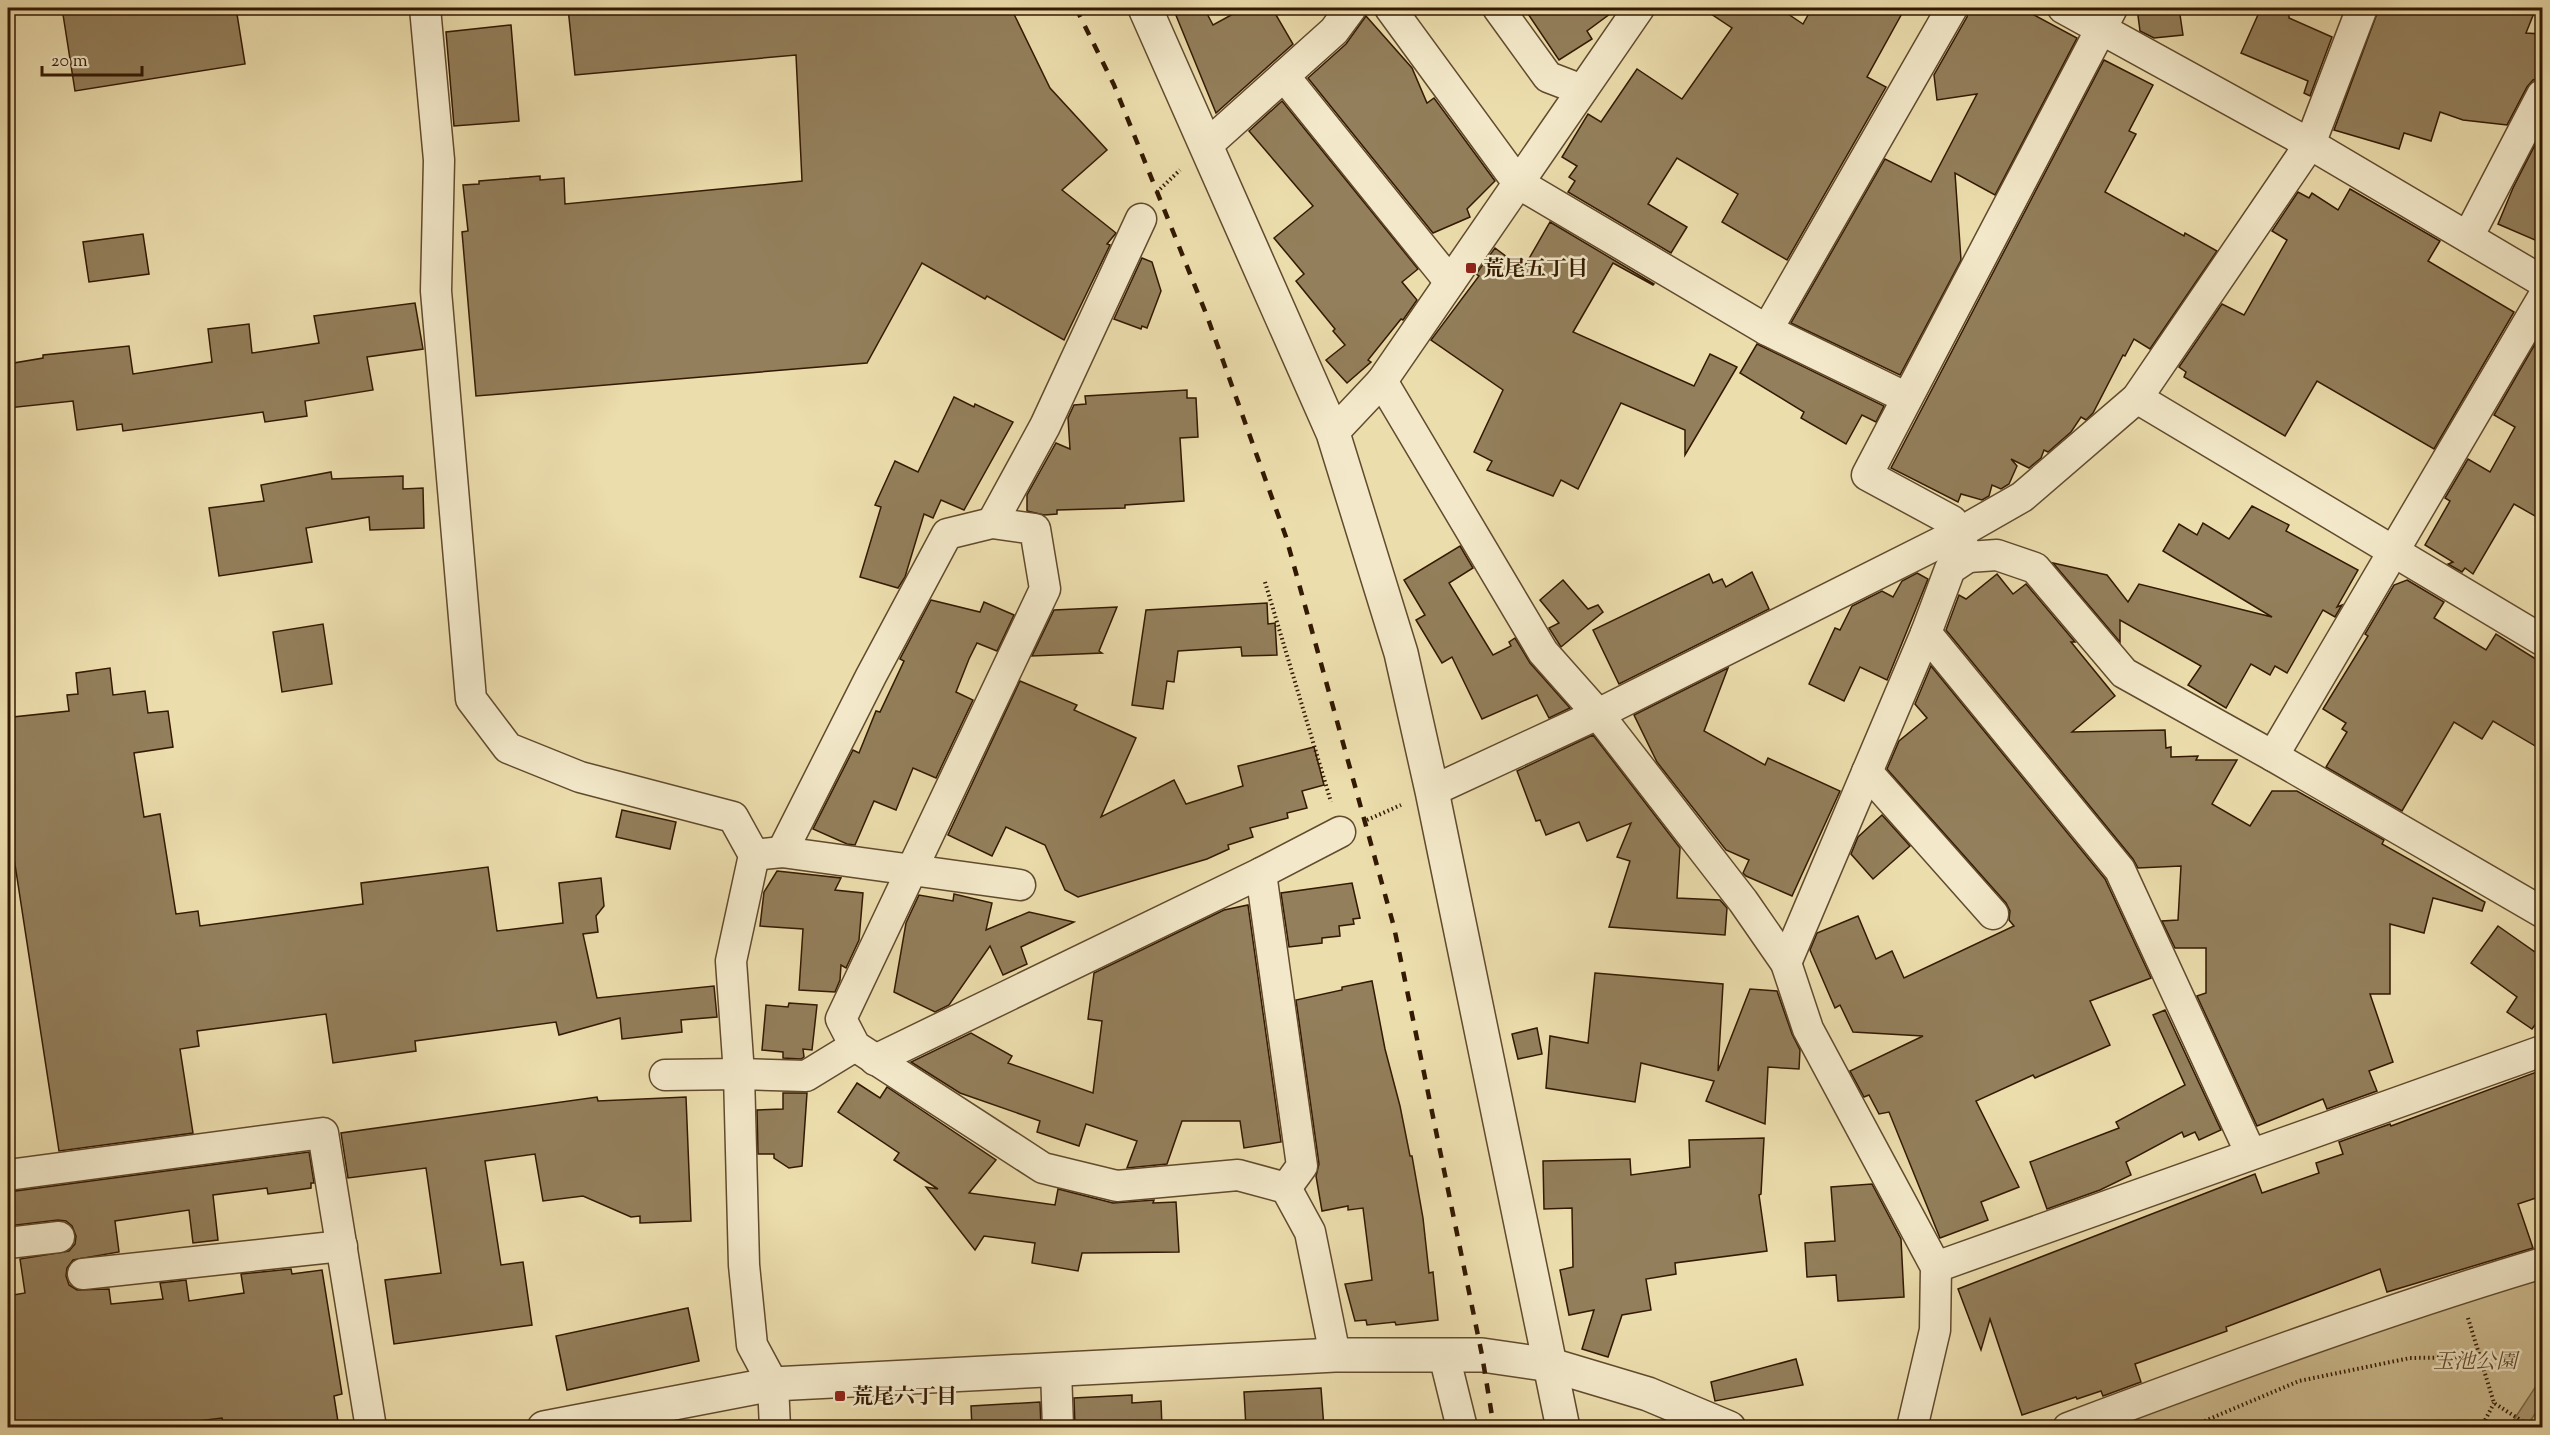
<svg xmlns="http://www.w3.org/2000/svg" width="2550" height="1435" font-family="'Sorts Mill Goudy','Noto Serif JP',serif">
  <rect width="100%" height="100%" fill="#ecddad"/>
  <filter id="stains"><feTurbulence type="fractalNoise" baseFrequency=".00333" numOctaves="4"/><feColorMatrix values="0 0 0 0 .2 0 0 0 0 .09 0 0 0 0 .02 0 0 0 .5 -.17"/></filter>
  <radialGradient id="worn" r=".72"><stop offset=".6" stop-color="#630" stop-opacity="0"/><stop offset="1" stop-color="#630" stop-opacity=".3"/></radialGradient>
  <path fill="#cdbc90" stroke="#806a49" stroke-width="1.5" d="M2542,1271V1427L2093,1428Z"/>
  <path fill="#ad9a73" stroke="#7c6646" stroke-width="1.5" d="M2542,1377C2543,1406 2542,1404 2526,1427H2509Z"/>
  <g fill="#937f5b" stroke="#331902" stroke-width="1.5">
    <path d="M62,8H236L245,64L75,91Z"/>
    <path d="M568,8H1011L1050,88L1107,150L1062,190L1116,233L1107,244L1110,245L1064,340L987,296L985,299L922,263L867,363L476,396L462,232L468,231L463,185L479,184V181L540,176V180L564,178L565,204L802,181L796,55L575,75Z"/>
    <path d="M1173,8H1204L1213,25L1244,8H1272L1293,44L1216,113Z"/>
    <path d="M1524,8H1618L1587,31L1592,39L1559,60Z"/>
    <path d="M1702,8H1779L1803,24L1812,8H1905L1867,77L1886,87L1787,260L1722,222L1738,194L1677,158L1648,204L1687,227L1671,253L1568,192L1575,181L1569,177L1577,166L1562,157L1588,114L1601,122L1637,69L1682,99L1732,28Z"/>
    <path d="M1969,8H2021L2077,38L1995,195L1955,173L1961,260L1900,375L1791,323L1885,159L1931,182L1977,94L1937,100L1934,75L1967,17Z"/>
    <path d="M2137,8H2179L2183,35L2154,38L2140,31Z"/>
    <path d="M2261,8H2273L2289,14V18L2332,37L2310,96L2304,93L2308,81L2241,53Z"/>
    <path d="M2379,8H2536L2526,33L2542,34V78L2533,80L2527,87L2507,125L2463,120L2440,112L2431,141L2404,133L2399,149L2334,130Z"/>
    <path d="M1366,16L1412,68L1427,103L1434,98L1495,181L1467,209L1470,217L1433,233L1308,78L1346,44Z"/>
    <path d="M511,25L519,121L454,126L446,32Z"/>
    <path d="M2104,60L2153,85L2129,131L2136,134L2105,192L2184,236L2185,233L2217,251L2150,349L2134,339L2125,356L2123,355L2093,413L2086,420L2081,417L2071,432L2048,452L2044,450L2041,458L2029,468L2011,459L2017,466L2009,484L2001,489L1992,485L1989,496L1982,500L1961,494L1958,502L1891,468Z"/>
    <path d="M1282,101L1418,269L1402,282L1417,300L1403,320L1401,319L1368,360L1371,362L1347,383L1326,360L1345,345L1333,331L1335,329L1296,281L1304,274L1274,238L1313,206L1249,131Z"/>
    <path d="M2542,131V243L2498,224L2513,188Z"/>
    <path d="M2350,189L2440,241L2428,261L2514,312L2434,449L2317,381L2285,436L2184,377L2186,372L2179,367L2222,304L2244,315L2287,240L2272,231L2298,192L2309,198L2312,193L2338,210Z"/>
    <path d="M1550,222L1654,284L1653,285L1613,263L1573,332L1694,386L1710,354L1737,367L1685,455V430L1621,403L1578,489L1561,480L1553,496L1487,470L1492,461L1474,452L1503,390L1431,340L1479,276L1476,274L1495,248L1523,269Z"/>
    <path d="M143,234L149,274L89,282L83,242Z"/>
    <path d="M1142,258L1152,262L1161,291L1147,328L1142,326L1141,329L1114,319Z"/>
    <path d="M415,303L423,349L367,357L373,390L305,401L307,416L265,422L263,412L123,431L122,424L77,430L73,401L8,408V364L43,358V355L129,346L133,374L212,362L208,329L249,324L252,353L319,343L314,316Z"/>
    <path d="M2542,332V520L2514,504L2473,574L2465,568L2462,572L2448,564L2453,562L2425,545L2450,501L2445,498L2468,459L2490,472L2515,427L2494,415Z"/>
    <path d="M1757,344L1884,406L1876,422L1862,415L1846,444L1801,418L1804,412L1740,373Z"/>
    <path d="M1187,390V398H1196L1198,437L1180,438L1184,501L1125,505V508L1057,510V514L1044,515L1027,511V495L1056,443L1070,449L1068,418L1074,405L1086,404L1085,396Z"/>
    <path d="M954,397L974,407L975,404L1013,422L964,510L941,500L933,518L924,514L905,577L898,588L860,577L881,507L875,505L895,461L918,472Z"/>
    <path d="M331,472L332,479L403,476V489L423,488L424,528L370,530L369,517L306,528L312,562L219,576L209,508L264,501L261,485Z"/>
    <path d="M2252,506L2289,525L2286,531L2358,570L2337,607L2342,605L2335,617L2323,610L2287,673L2275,666L2270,675L2251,664L2226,708L2188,685L2201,666L2120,620V642L2053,563L2107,575L2128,602L2139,584L2272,617L2163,551L2179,524L2197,535L2203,523L2229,539Z"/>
    <path d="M1460,546L1473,568L1449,583L1493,655L1511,646L1509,642L1515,638L1530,663L1570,708L1549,718L1537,695L1482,719L1452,657L1442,663L1416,620L1425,615L1404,580Z"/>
    <path d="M1752,572L1769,609L1619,684L1593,630L1709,574L1713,583L1722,579L1726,587Z"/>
    <path d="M1917,573L1928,579L1887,680L1860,667L1844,701L1809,684L1835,628L1840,630L1852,606L1882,591L1893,597L1902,581Z"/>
    <path d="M1997,574L2013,594L2026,584L2075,642H2071L2115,696L2072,732L2165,730L2166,748L2171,747V757L2198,756L2196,760H2237L2212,804L2250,826L2272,791H2297L2384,840L2382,844L2485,902L2482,911L2433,898L2424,933L2390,924V994H2370L2393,1062L2369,1071L2377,1091L2327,1109L2323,1099L2257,1126L2197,996L2206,993V948H2175L2162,921L2178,920L2181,866L2138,868L2133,859L1946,630L1959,595L1966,599Z"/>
    <path d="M1563,580L1588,609L1598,605L1603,612L1561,647L1549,628L1559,623L1540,600Z"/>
    <path d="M2407,580L2444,602L2434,618L2486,650L2496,634L2542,663V750L2493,721L2482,739L2454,722L2402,811L2326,767L2347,732L2342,729L2346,723L2323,709L2368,636L2365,634L2394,585Z"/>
    <path d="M931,600L980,612L984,602L1014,615L997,651L977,643L969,659L956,692L973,700L936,778L913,768L896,810L874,801L855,845L847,844L813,829L853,750L859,753L876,711L880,712L904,661L900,659Z"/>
    <path d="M1267,603L1268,624L1275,623L1277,655L1242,656L1241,647L1178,651L1174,682L1167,681L1163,709L1132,705L1146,610Z"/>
    <path d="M1117,607L1099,651L1102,653L1032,656L1054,610Z"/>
    <path d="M323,624L332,684L282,692L273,632Z"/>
    <path d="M1931,666L2105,879L2151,978L2090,1001L2110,1045L2035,1078L2033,1075L1976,1101L2019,1187L1981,1202L1988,1220L1940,1238L1889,1112L1879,1114L1869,1095L1864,1097L1850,1071L1923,1036L1853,1032L1840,1005L1835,1008L1810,950L1817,933L1858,916L1876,959L1892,951L1904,978L2014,926L2009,920L2010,911L2006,903L1887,769L1899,741L1927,718L1915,704Z"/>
    <path d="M110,668L113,695L145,691L148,713L168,711L173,747L134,753L144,817L160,814L176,914L198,911L200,926L363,904L361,883L488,867L497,931L563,923L559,883L601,878L604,906L596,916L598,932L583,934L597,998L714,986L717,1017L681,1020L682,1032L622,1039L620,1018L559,1035L556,1022L415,1041L416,1051L333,1063L326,1014L197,1031L199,1046L180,1049L193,1133L59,1151L8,819V723H14L13,717L69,711L67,695L78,694L76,673Z"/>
    <path d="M1728,668L1704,731L1765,765L1768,758L1840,791L1792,896L1746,876L1743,873L1749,860L1726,850L1657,762L1634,715Z"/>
    <path d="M1020,681L1077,705L1074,710L1136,738L1101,817L1174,780L1186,804L1243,786L1238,766L1314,747L1324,785L1302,791L1307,808L1287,813L1288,818L1250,828L1253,837L1228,845L1229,849L1207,859L1078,897L1065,890L1045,845L1006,827L992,856L948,835Z"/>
    <path d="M1593,735L1680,848L1677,898L1720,900L1727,908L1725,935L1609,927L1630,861L1617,857L1631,823L1587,841L1579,822L1546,835L1540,820L1536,821L1517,771Z"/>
    <path d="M622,810L676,822L670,849L616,837Z"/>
    <path d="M1882,815L1910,846L1873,879L1851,854L1858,837Z"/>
    <path d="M777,871L841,878L835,890L863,893L859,940L846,968L841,965L840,980L835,992L799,990L803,929L760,926L764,892Z"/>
    <path d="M1352,883L1360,918L1353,919L1354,924L1339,926L1340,936L1322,938V943L1289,947L1281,893Z"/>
    <path d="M954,894L992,903L986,930L1029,912L1074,922L1021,947L1027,964L1003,975L990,946L949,1005L935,1012L894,992L906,923L919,895L953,901Z"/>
    <path d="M1248,905L1281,1142L1244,1148L1240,1121H1182L1167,1164L1127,1168L1137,1141L1086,1124L1079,1146L1037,1132L1040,1121L960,1093L911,1062L971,1033L1012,1056L1008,1063L1093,1093L1102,1021L1088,1019L1094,973L1224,910Z"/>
    <path d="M2498,926L2542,957V1015L2532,1029L2507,1012L2517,997L2471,963Z"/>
    <path d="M1595,973L1723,984L1718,1071L1750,989L1777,991L1792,1034L1800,1050L1799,1069L1768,1067L1765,1124L1706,1101L1714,1081L1641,1063L1635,1102L1546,1088L1550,1036L1588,1043Z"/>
    <path d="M1372,981L1385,1049L1400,1106L1410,1156H1412L1423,1218L1429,1273L1433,1272L1438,1320L1396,1325L1395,1322L1367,1325L1366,1320L1355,1321L1345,1284L1372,1280L1363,1208L1348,1210V1206L1322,1211L1316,1176L1319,1164L1296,1000L1342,990V987Z"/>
    <path d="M789,1003L817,1005L812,1050L803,1049L804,1057L801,1059L783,1058V1052L762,1050L766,1005L788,1007Z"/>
    <path d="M2165,1010L2221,1130L2199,1140L2195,1132L2184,1137L2182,1132L2126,1162L2131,1175L2100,1190L2047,1209L2030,1162L2119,1128L2116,1122L2185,1085L2153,1015Z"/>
    <path d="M1537,1028L1542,1054L1518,1059L1512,1034Z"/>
    <path d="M2542,1070V1196L2518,1204L2533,1248L2387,1292L2380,1269L2226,1327L2227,1331L2135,1364L2141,1382L2103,1396L2101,1391L2077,1399L2076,1397L2022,1415L1990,1319L1981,1350L1958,1289L2255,1174L2262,1193L2319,1173L2316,1163L2343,1154L2339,1142L2390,1124L2391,1126Z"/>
    <path d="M857,1083L880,1098L887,1087L996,1160L969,1193L1055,1205L1058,1189L1113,1203L1154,1200L1153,1203L1176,1202L1179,1252L1082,1253L1078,1271L1032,1263L1035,1243L984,1236L975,1250L926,1187L938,1189L894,1160L899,1153L838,1112Z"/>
    <path d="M783,1093H807L802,1166L789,1168L774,1158V1154H758L757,1110L783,1109Z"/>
    <path d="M597,1097L598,1101L686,1097L691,1221L640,1223V1216L631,1217L583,1196L543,1201L535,1154L485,1161L501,1265L523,1262L532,1325L394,1344L385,1280L441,1273L426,1168L348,1178L341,1133Z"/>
    <path d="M1764,1138L1761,1194L1759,1195L1767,1251L1675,1263L1676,1274L1646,1279L1651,1310L1622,1315L1608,1357L1582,1349L1594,1310L1569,1315L1560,1270L1573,1267L1572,1208L1544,1209L1543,1161L1630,1159L1631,1175L1690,1167L1689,1140Z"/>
    <path d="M309,1152L314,1183H311V1188L268,1194L267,1188L213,1195L218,1240L193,1243L189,1210L115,1221L119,1252L73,1260L67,1268L66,1276L69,1285L77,1290L109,1289L111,1304L163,1299L160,1283L186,1280L189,1301L244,1293L241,1274L291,1269L292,1274L322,1270L342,1394L334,1396L339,1428H229V1422H223L222,1418L139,1428H8V1296L25,1293L20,1259L69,1251L75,1244L76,1236L72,1226L66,1221L58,1220L8,1226V1192Z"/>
    <path d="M1872,1184L1901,1239L1904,1297L1838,1301L1836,1275L1807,1277L1805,1243L1835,1241L1831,1187Z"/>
    <path d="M688,1308L699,1361L567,1390L556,1336Z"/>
    <path d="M1796,1359L1803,1385L1715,1401L1711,1382Z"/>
    <path d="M1321,1388L1324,1428H1246L1244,1392Z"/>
    <path d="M1132,1395V1403L1161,1401L1162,1428H1075L1074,1398Z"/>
    <path d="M1040,1402L1041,1428H972L971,1406Z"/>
  </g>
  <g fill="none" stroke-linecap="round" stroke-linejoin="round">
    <g stroke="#614a2d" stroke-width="33">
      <g id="minor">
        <path d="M425,8L439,160L436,291L471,699L508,748L580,777L733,817L754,855L731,961L739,1074L744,1265L752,1345L773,1384L775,1428"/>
        <path d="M1390,8L1518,183L1767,330"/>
        <path d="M1498,8L1548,77L1582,90"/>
        <path d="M2063,8L2310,144L2542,281"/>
        <path d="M2112,8L1867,475L1952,521L1968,557L1997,555L2035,568L2124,673L2273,756L2542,912"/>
        <path d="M1284,76L1450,282"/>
        <path d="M1207,145L1334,31L1351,8"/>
        <path d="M2468,237L2542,95"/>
        <path d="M1382,381L1543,652L1598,714L1743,901L1786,963L1808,1029L1936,1267L1935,1330L1912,1428"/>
        <path d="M1907,398L1767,330L1952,8"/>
        <path d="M2137,398L2542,640"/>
        <path d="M1333,433L1382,381L1639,8"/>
        <path d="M992,523L1045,426L1141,219"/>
        <path d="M1926,633L2120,870L2251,1154"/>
        <path d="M2273,756L2542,299"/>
        <path d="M1867,772L1993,914"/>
        <path d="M1432,791L1598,714L1959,533L2022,497L2137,398L2310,144L2362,8"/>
        <path d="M782,852L871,676L947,534L992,523L1035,529L1045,589L841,1019L855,1046L1043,1168L1117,1186L1238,1175L1286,1188L1310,1232L1335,1355"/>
        <path d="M762,854L782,852L1020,885"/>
        <path d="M1261,873L1302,1166L1286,1188"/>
        <path d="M1786,963L1926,633L1950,569L1968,557"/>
        <path d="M875,1060L1261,873L1340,832"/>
        <path d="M665,1075L739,1074L806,1076L855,1046"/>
        <path d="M8,1175L323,1133L371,1428"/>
        <path d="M8,1243L59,1237"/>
        <path d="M1936,1267L2542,1051"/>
        <path d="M83,1274L342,1246"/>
        <path d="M1444,1355L1462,1428"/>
        <path d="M1056,1370L1058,1428"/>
        <path d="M2068,1428C2225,1369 2382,1311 2542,1263"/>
      </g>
    </g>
    <g stroke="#614a2d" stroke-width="36">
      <g id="tertiary">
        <path d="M1145,8L1333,433L1401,653L1432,791L1563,1428"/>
        <path d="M544,1428L773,1384L1335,1355H1482L1551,1365L1648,1394L1729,1428"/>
      </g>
    </g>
    <g stroke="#331902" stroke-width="4" stroke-dasharray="1.5 3" stroke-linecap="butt">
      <path d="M1157,192L1180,170"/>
      <path d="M1265,582L1331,802"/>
      <path d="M1367,820L1401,805"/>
      <path d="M2468,1318L2494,1403L2533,1428"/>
      <path d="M2188,1428L2299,1381L2410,1358L2480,1357"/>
      <path d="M2481,1428L2494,1403"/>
    </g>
    <use href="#minor" stroke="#f3e9ca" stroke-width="30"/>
    <use href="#tertiary" stroke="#f3e9ca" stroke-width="33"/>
    <path stroke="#331902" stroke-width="4.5" stroke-dasharray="10 10" stroke-linecap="butt" d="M1076,8L1114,85L1207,316L1286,537L1394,927L1482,1355L1494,1428"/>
  </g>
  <g fill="#8f2418" stroke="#f3e9ca" stroke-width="2">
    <rect x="1465" y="262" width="12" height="12" rx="3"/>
    <rect x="834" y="1390" width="12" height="12" rx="3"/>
  </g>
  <g text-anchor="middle" stroke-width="5" stroke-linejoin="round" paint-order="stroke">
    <g font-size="21" font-weight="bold" fill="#331902" stroke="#f3e9ca" text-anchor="start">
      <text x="1483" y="275">荒尾五丁目</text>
      <text x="852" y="1403">荒尾六丁目</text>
    </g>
    <g font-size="21" font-style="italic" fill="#614a2d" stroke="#f3e9ca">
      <text x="2475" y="1368">玉池公園</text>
    </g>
  </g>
  <rect width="2550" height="1435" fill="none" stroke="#ecddad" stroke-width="30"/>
  <rect x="9" y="9" width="2532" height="1417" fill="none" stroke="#331902" stroke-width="3"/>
  <rect x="15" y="15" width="2520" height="1405" fill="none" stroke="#331902" stroke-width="1.5"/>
  <path d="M42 66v9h100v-9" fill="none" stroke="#331902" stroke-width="3"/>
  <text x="51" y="66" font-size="18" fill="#331902" stroke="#f3e9ca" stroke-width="4.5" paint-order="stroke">20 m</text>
  <rect width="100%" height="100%" filter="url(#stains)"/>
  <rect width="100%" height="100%" fill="url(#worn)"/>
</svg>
